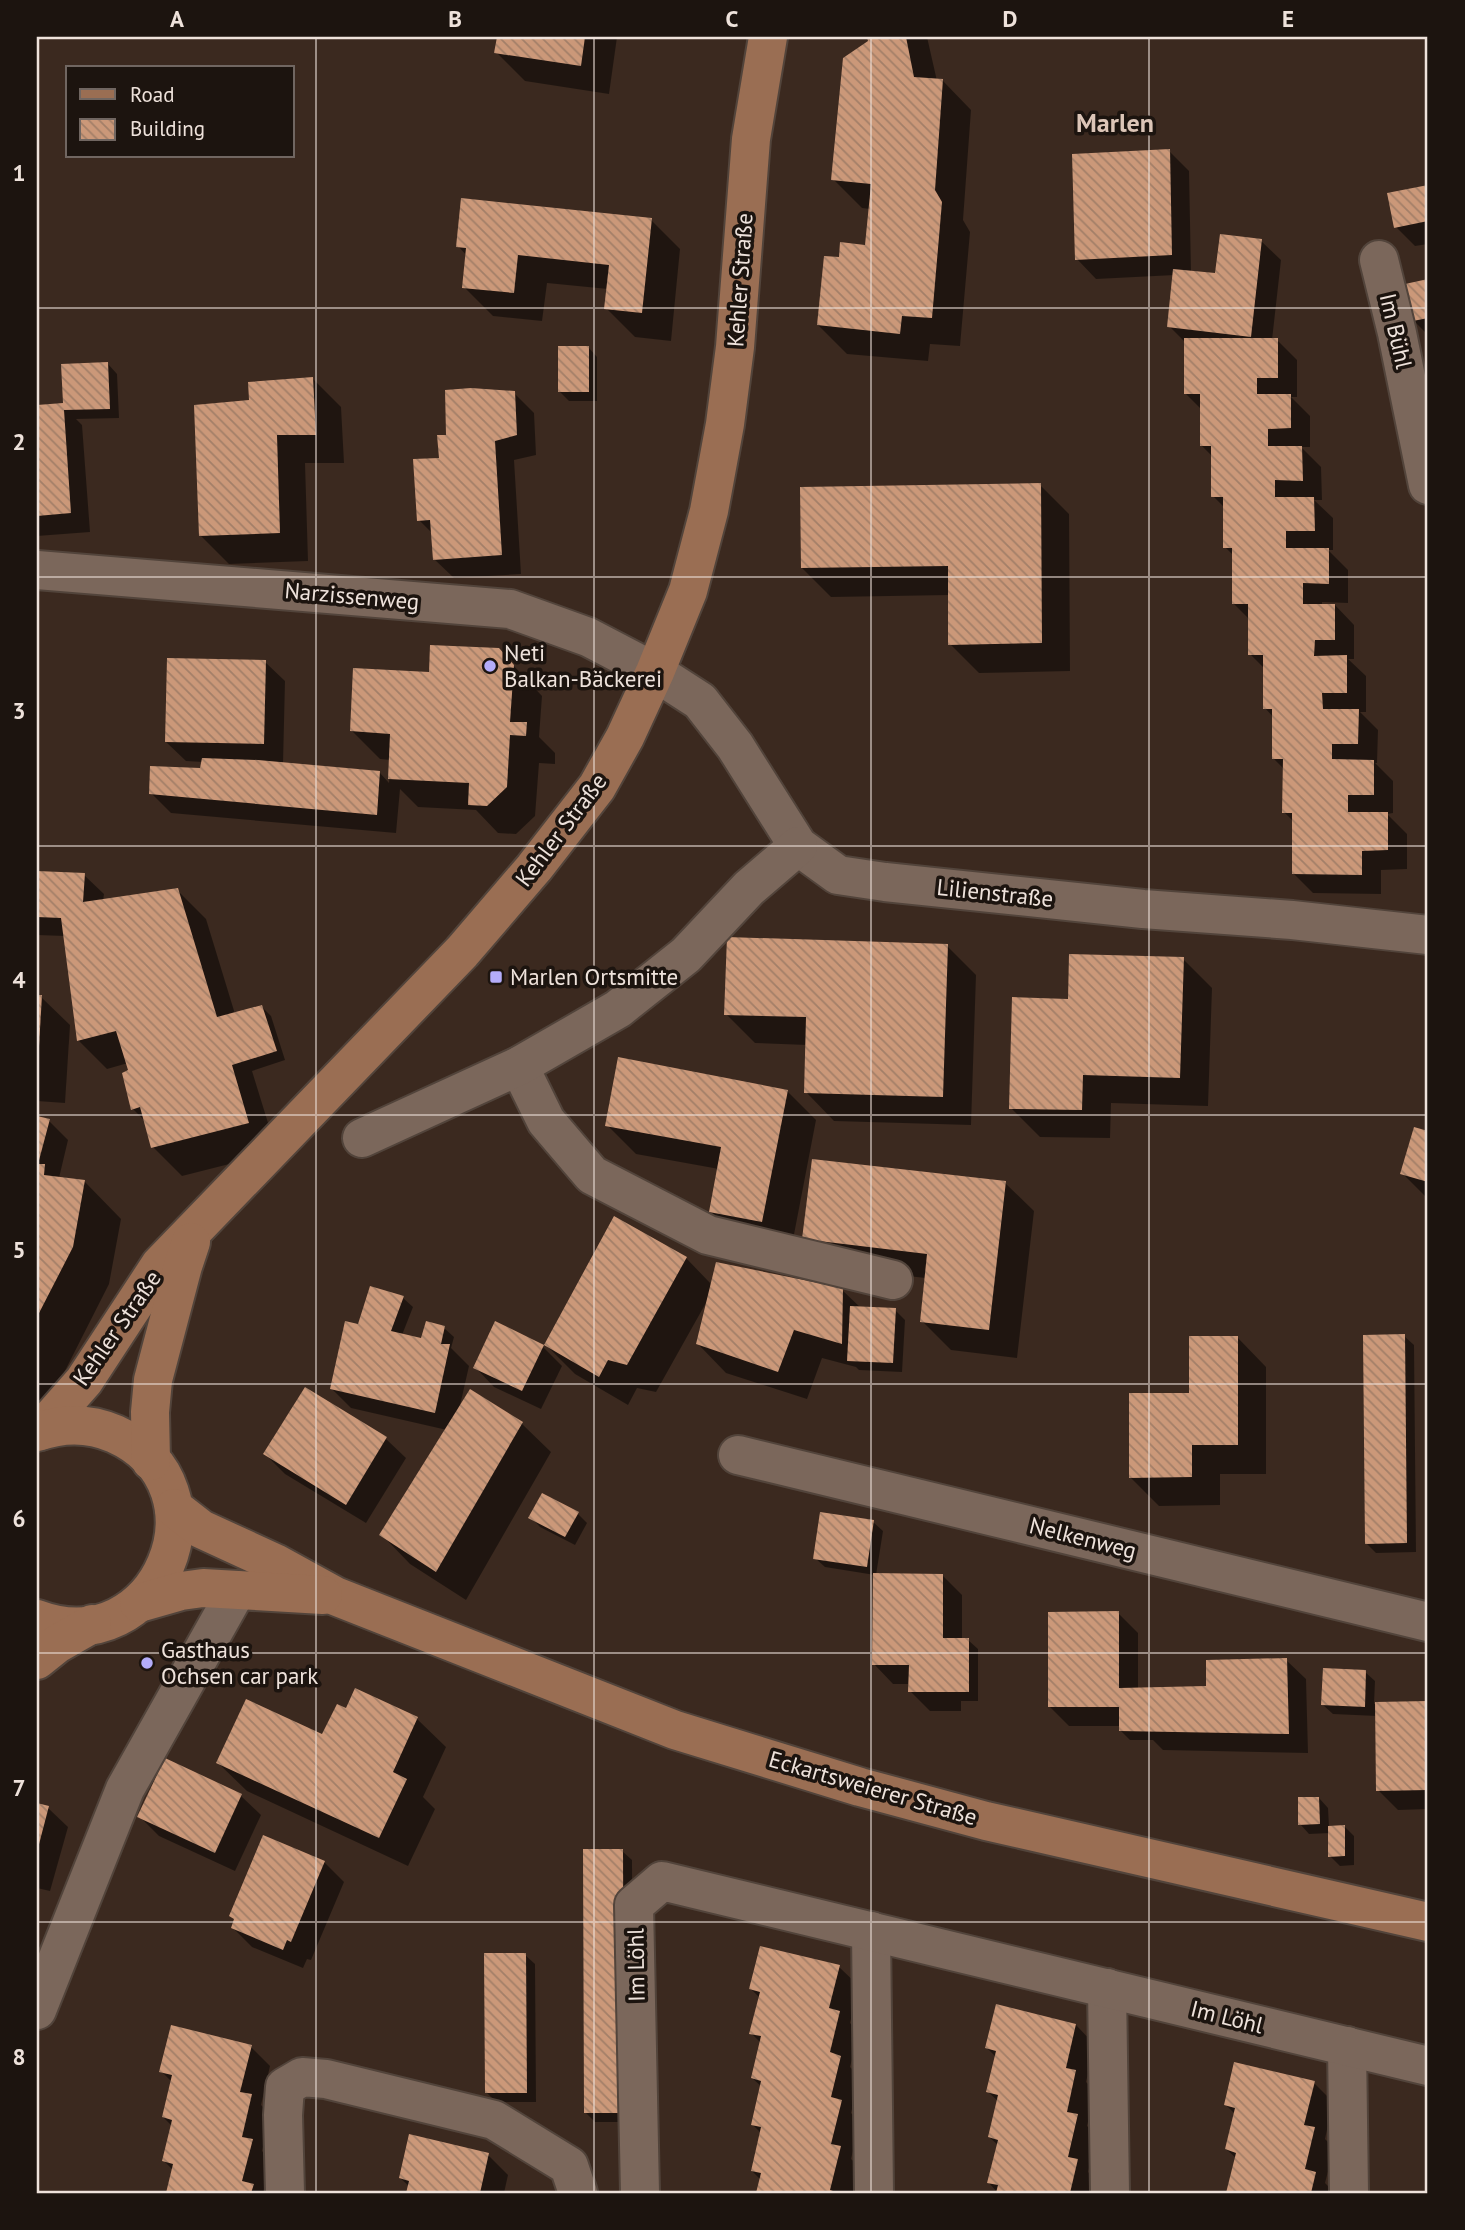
<svg xmlns="http://www.w3.org/2000/svg" width="1465" height="2230" font-family="'PT Sans',sans-serif">
  <defs>
    <pattern id="building-back-hatch" width="6" height="6" patternUnits="userSpaceOnUse" patternTransform="scale(1.75)"><rect width="6" height="6" fill="#cb9879"/><path d="M-1 5l2 2M0 0l6 6M5-1l2 2" fill="none" stroke="#a37f68"/></pattern>
  </defs>
  <rect width="100%" height="100%" fill="#3b291f"/>
  <g fill="#0007">
    <path d="M499,37H617L609,94L525,81L496,52Z"/>
    <path d="M868,37H927L937,81H943L971,110L963,220L970,232L960,346L930,344L928,361L847,354L818,325L841,259L866,246L870,209L862,208L833,179L870,42Z"/>
    <path d="M1169,151L1189,171L1191,272L1217,275L1261,241L1281,260L1272,340H1277L1297,360V397H1291L1310,416V447H1301L1321,467L1322,500H1314L1333,518V550H1328L1348,570V603L1322,602V606L1335,605L1354,625V659H1348L1366,676V712H1360L1378,730L1377,763H1375L1393,781V813L1387,814L1407,834V869L1381,870V894L1313,893L1293,873L1294,822L1284,812V769L1274,759V718L1265,708V669L1250,654V620L1234,604V556L1225,547V508L1213,496V457L1201,445L1202,410L1186,394V343L1169,326L1175,275L1096,279L1077,259Z"/>
    <path d="M1428,186V244L1415,246L1396,227L1389,195Z"/>
    <path d="M651,220L680,249L671,341L635,337L606,308L608,289L547,283L542,321L493,316L464,287L467,256L458,246Z"/>
    <path d="M1428,281V335L1414,321L1407,285Z"/>
    <path d="M588,347L597,357V401H569L559,391Z"/>
    <path d="M108,364L117,374L119,418L76,419L82,425L90,532L37,536V407L62,405Z"/>
    <path d="M313,379L341,407L344,463H305L308,561L229,564L200,535L251,402Z"/>
    <path d="M514,393L534,413L536,455L514,460L521,574L454,578L434,559L433,534L419,520L448,436Z"/>
    <path d="M1040,485L1069,514L1070,671L979,673L950,644V595L831,597L802,568Z"/>
    <path d="M498,649L542,696L539,737L555,753V764L539,763L535,816L516,834L498,833L476,810L418,807L400,789L396,833L171,813L151,793L201,770L203,762L186,761L166,742L265,662L285,681L283,764L380,773L389,783L391,760L380,759L351,730L431,674Z"/>
    <path d="M37,873L84,875L104,894L103,901L177,890L206,919L235,1014L262,1007L271,1016L285,1060L252,1071L277,1152L182,1176L153,1147L146,1122L133,1109L131,1071L128,1063L107,1069L78,1040L65,936L37,935Z"/>
    <path d="M947,946L976,975L971,1125L834,1121L806,1092L807,1045L755,1043L726,1014Z"/>
    <path d="M1183,959L1212,988L1208,1106L1111,1103L1110,1138L1040,1137L1011,1108L1070,1001Z"/>
    <path d="M37,996L41,997L70,1025L65,1103L37,1101Z"/>
    <path d="M787,1091L816,1120L791,1250L740,1240L711,1212L719,1169L636,1154L607,1125Z"/>
    <path d="M37,1118L49,1121L68,1140L59,1178L85,1182L121,1219L109,1284L37,1426Z"/>
    <path d="M1415,1129L1428,1133V1199L1402,1173Z"/>
    <path d="M1005,1183L1034,1211L1017,1358L951,1350L922,1321L926,1278L833,1268L804,1239Z"/>
    <path d="M686,1258L712,1285L842,1290L861,1308L895,1310L905,1320L902,1372L859,1370L856,1367L822,1358L807,1399L726,1373L698,1344L707,1301L656,1392L637,1388L628,1405L575,1374L546,1345Z"/>
    <path d="M371,1288L403,1298L413,1307L402,1335L427,1341L444,1328L454,1337L451,1348L469,1366L459,1410L522,1424L551,1452L466,1600L410,1564L382,1535L447,1430L351,1408L332,1389L364,1327Z"/>
    <path d="M1404,1336L1414,1345L1416,1552L1376,1553L1366,1543Z"/>
    <path d="M1238,1338L1266,1367V1474H1220V1505L1159,1506L1130,1477L1191,1394Z"/>
    <path d="M543,1347L562,1366L541,1409L494,1387L475,1367Z"/>
    <path d="M305,1389L386,1439L406,1458L366,1523L285,1474L265,1454Z"/>
    <path d="M577,1513L587,1523L575,1545L540,1527L531,1517Z"/>
    <path d="M873,1522L883,1531L876,1575L943,1576L962,1595V1640H968L978,1649V1701H961V1711H930L910,1691V1684H893L874,1664L875,1575L825,1567L815,1558Z"/>
    <path d="M1118,1613L1138,1633V1689L1208,1688L1286,1660L1306,1679L1308,1753L1163,1750L1153,1740H1130L1120,1730V1726H1069L1049,1706Z"/>
    <path d="M1365,1672L1375,1681L1374,1704L1428,1703V1809L1398,1810L1378,1790L1377,1716L1333,1714L1323,1705Z"/>
    <path d="M347,1710L417,1719L446,1747L423,1797L435,1809L408,1866L247,1791L218,1763L323,1736Z"/>
    <path d="M241,1796L261,1815L235,1871L159,1836L139,1816Z"/>
    <path d="M1319,1798L1328,1808L1329,1827L1344,1826L1354,1836V1865L1340,1866L1330,1856V1833L1309,1834L1300,1824Z"/>
    <path d="M37,1805L48,1808L68,1827L50,1891L37,1888Z"/>
    <path d="M622,1851L632,1860L633,2122H595L586,2113Z"/>
    <path d="M324,1862L344,1882L311,1960L307,1959L303,1968L252,1947L233,1928Z"/>
    <path d="M525,1955L535,1964L536,2102H496L487,2093Z"/>
    <path d="M839,1967L859,1986L850,2023L859,2032L850,2067L860,2077L851,2113L860,2122L851,2159L860,2167L854,2193H758L761,2180L752,2171L761,2133L752,2124L762,2087L752,2078L761,2043L751,2033L760,1998L751,1989Z"/>
    <path d="M1076,2025L1095,2045L1086,2082L1095,2091L1087,2126L1097,2135L1088,2172L1097,2180L1094,2193H998L989,2183L998,2145L989,2137L998,2101L988,2092L996,2057L987,2048Z"/>
    <path d="M251,2047L270,2066L261,2105L271,2115L262,2151L271,2160L263,2193H168L173,2170L164,2161L172,2126L163,2117L172,2082L161,2071Z"/>
    <path d="M1314,2083L1333,2102L1325,2139L1334,2148L1325,2183L1335,2193H1228L1236,2158L1226,2149L1235,2114L1226,2105Z"/>
    <path d="M488,2155L508,2175L504,2193H408L409,2186L400,2178Z"/>
  </g>
  <g fill="url(#building-back-hatch)">
    <path d="M497,37H585L581,66L494,53Z"/>
    <path d="M867,37H906L914,77L943,79L935,190L942,202L932,318L902,316L900,334L817,325L824,256L839,257L840,242L865,245L871,184L831,180L843,58L868,41Z"/>
    <path d="M1170,149L1172,255L1075,260L1072,154Z"/>
    <path d="M1428,185V221L1394,228L1387,193Z"/>
    <path d="M461,198L652,218L642,313L604,309L609,265L518,255L514,293L462,288L466,248L456,247Z"/>
    <path d="M1220,234L1262,239L1251,337L1167,327L1173,269L1215,273Z"/>
    <path d="M1428,279V318L1413,321L1405,284Z"/>
    <path d="M1184,338H1278V378H1257V394H1291V428L1268,429V446H1302L1303,481L1275,480V497H1314L1315,531H1286V548H1329V584L1303,583V604H1335V640H1315L1314,656L1347,655V693H1322L1323,709H1359L1358,744H1332V759L1374,760V795H1348V812H1388V850L1362,851V875L1292,874V813H1282L1283,759H1272V709H1263V655H1248V604H1232V548H1223V497H1211V446H1200V394H1184Z"/>
    <rect x="558" y="346" width="31" height="46"/>
    <path d="M108,362L110,409L64,410L71,513L37,516V405L63,403L61,364Z"/>
    <path d="M313,377L316,435H277L280,533L199,536L194,405L249,400L248,382Z"/>
    <path d="M471,388L515,391L517,435L495,441L502,555L433,560L430,520L417,521L413,459L439,458L437,435H446L445,390Z"/>
    <path d="M1041,483L1042,643L948,645V566L801,568L800,487Z"/>
    <path d="M430,645L499,648L514,665L510,722H527L526,736L510,735L507,787L487,806L468,805L469,783L388,779L390,734L350,731L353,668L429,672Z"/>
    <path d="M167,658L266,660L264,744L165,742Z"/>
    <path d="M202,758L258,760L380,771L377,815L149,794L150,766L200,768Z"/>
    <path d="M37,871L85,873L83,902L178,888L217,1017L262,1005L277,1051L232,1065L249,1123L151,1148L140,1107L131,1110L122,1073L128,1070L116,1031L77,1041L61,918L37,917Z"/>
    <path d="M727,937L948,944L943,1097L804,1093L806,1017L724,1015Z"/>
    <path d="M1069,954L1184,957L1180,1078L1083,1075L1082,1110L1009,1109L1012,997L1068,999Z"/>
    <path d="M37,995H42L39,1046H37Z"/>
    <path d="M618,1057L788,1090L762,1222L709,1212L721,1147L605,1126Z"/>
    <path d="M37,1116L50,1119L38,1164H45L44,1175L85,1180L73,1247L37,1317Z"/>
    <path d="M1414,1127L1428,1131V1182L1400,1174Z"/>
    <path d="M812,1159L1006,1181L989,1330L920,1322L927,1254L802,1239Z"/>
    <path d="M614,1216L687,1257L627,1365L608,1360L599,1377L544,1345Z"/>
    <path d="M716,1262L843,1288L842,1344L794,1330L778,1372L696,1344Z"/>
    <path d="M370,1286L404,1296L391,1331L421,1338L426,1321L445,1326L441,1344H450L435,1413L330,1389L345,1321L358,1324Z"/>
    <path d="M850,1306L896,1308L893,1363L847,1361Z"/>
    <path d="M495,1321L544,1345L522,1391L473,1368Z"/>
    <path d="M1405,1334L1407,1543L1365,1544L1363,1335Z"/>
    <path d="M1189,1336H1238V1445H1192V1477L1129,1478V1393H1189Z"/>
    <path d="M305,1387L387,1437L346,1505L263,1454Z"/>
    <path d="M470,1389L523,1422L436,1572L379,1535Z"/>
    <path d="M542,1493L579,1512L565,1537L528,1518Z"/>
    <path d="M820,1512L874,1520L867,1567L813,1559Z"/>
    <path d="M873,1573L943,1574V1638H969V1692H908L909,1665H872Z"/>
    <path d="M1119,1611V1688L1206,1686V1660L1287,1658L1289,1734L1119,1731V1707H1048V1612Z"/>
    <path d="M1323,1668L1366,1670L1365,1707L1321,1705Z"/>
    <path d="M355,1688L418,1717L393,1772L407,1779L379,1838L216,1763L246,1699L322,1734L337,1704L346,1708Z"/>
    <path d="M1428,1701V1790L1376,1791L1375,1702Z"/>
    <path d="M165,1758L242,1794L215,1853L137,1817Z"/>
    <path d="M1298,1797H1319L1320,1824L1298,1825Z"/>
    <path d="M37,1803L49,1806L38,1848H37Z"/>
    <path d="M1345,1825V1856L1328,1857V1826Z"/>
    <path d="M263,1835L325,1861L291,1942L287,1940L283,1950L231,1928L234,1919L229,1916Z"/>
    <path d="M583,1849H623L624,2113H584Z"/>
    <path d="M760,1946L840,1965L829,2008L840,2011L830,2052L841,2056L831,2097L842,2100L831,2144L841,2146L830,2190L839,2193H756L761,2173L751,2171L761,2127L751,2125L761,2081L751,2078L761,2036L749,2034L760,1992L749,1989Z"/>
    <path d="M484,1953H526L527,2093H485Z"/>
    <path d="M996,2004L1076,2024L1066,2068L1076,2070L1067,2112L1078,2114L1068,2157L1078,2159L1070,2193H996L998,2185L987,2183L998,2140L988,2137L998,2095L986,2092L996,2051L985,2048Z"/>
    <path d="M171,2025L252,2045L240,2092L252,2094L242,2137L253,2139L242,2181L254,2184L251,2193H166L173,2164L162,2161L172,2120L162,2117L172,2075L159,2072Z"/>
    <path d="M1234,2062L1315,2081L1304,2125L1315,2127L1305,2169L1316,2172L1311,2193H1226L1236,2153L1225,2149L1235,2108L1224,2105Z"/>
    <path d="M409,2134L489,2153L480,2193H406L409,2181L399,2178Z"/>
  </g>
  <g fill="none" stroke-linecap="round" stroke-linejoin="round">
    <g stroke="#52443b" stroke-width="42">
      <g id="minor">
        <path d="M1379,260L1397,333L1428,485"/>
        <path d="M37,570L510,609L588,637L655,672L700,701L735,746L798,846L838,875L885,882L1143,909L1292,920L1428,935"/>
        <path d="M519,1066L546,1121L592,1175L708,1235L893,1280"/>
        <path d="M362,1138L519,1066L618,1009L686,955L749,888L798,846"/>
        <path d="M738,1455L1428,1622"/>
        <path d="M871,1931L874,2193"/>
        <path d="M1107,1988L1110,2193"/>
        <path d="M37,2010L125,1789L237,1590"/>
        <path d="M1347,2046L1349,2193"/>
        <path d="M285,2193L283,2115L285,2087L302,2077L326,2079L494,2120L569,2166L578,2193"/>
        <path d="M640,2193L634,1905L662,1881L1428,2066"/>
      </g>
    </g>
    <g stroke="#52443b" stroke-width="42">
      <g id="major">
        <path d="M40,1431L84,1381L160,1265L462,952L534,868L597,787L625,737L655,672L688,591L709,511L725,424L735,347L751,139L768,37"/>
        <path d="M37,1432C63,1423 90,1423 115,1434C233,1487 159,1665 37,1619"/>
        <path d="M151,1461L150,1412L153,1380L183,1266L191,1242"/>
        <path d="M174,1508L201,1529L275,1563L335,1596L675,1730L860,1787L986,1821L1428,1922"/>
        <path d="M139,1603L181,1591L203,1588L323,1595"/>
        <path d="M37,1660L57,1644L92,1624"/>
      </g>
    </g>
    <use href="#minor" stroke="#7b675b" stroke-width="38"/>
    <use href="#major" stroke="#9a6e53" stroke-width="38"/>
  </g>
  <path fill="none" stroke="#eee2db" stroke-width="2" stroke-opacity="0.55" d="M316,37V2193M594,37V2193M871,37V2193M1149,37V2193M37,308H1428M37,577H1428M37,846H1428M37,1115H1428M37,1384H1428M37,1653H1428M37,1922H1428"/>
  <g fill="#b4acf9" stroke="#1c140f" stroke-width="2.5">
    <circle cx="490" cy="666" r="7"/>
    <rect x="489" y="970" width="14" height="14" rx="3.5"/>
    <circle cx="147" cy="1663" r="7"/>
  </g>
  <g text-anchor="middle" stroke-width="7" stroke-linejoin="round" paint-order="stroke">
    <g font-size="23" fill="#eee2db" stroke="#1c140f">
      <text transform="translate(740 280) rotate(-86)" y="8">Kehler Straße</text>
      <text transform="translate(1396 331) rotate(77)" y="8">Im Bühl</text>
      <text transform="translate(352 596) rotate(5)" y="8">Narzissenweg</text>
      <text transform="translate(561 830) rotate(-53)" y="8">Kehler Straße</text>
      <text transform="translate(995 893) rotate(6)" y="8">Lilienstraße</text>
      <text transform="translate(117 1328) rotate(-55)" y="8">Kehler Straße</text>
      <text transform="translate(1083 1538) rotate(14)" y="8">Nelkenweg</text>
      <text transform="translate(873 1788) rotate(16)" y="8">Eckartsweierer Straße</text>
      <text transform="translate(636 1965) rotate(-91)" y="8">Im Löhl</text>
      <text transform="translate(1227 2017) rotate(14)" y="8">Im Löhl</text>
    </g>
    <g font-size="23" fill="#eee2db" stroke="#1c140f" text-anchor="start">
      <text x="504" y="661">Neti<tspan x="504" dy="26">Balkan-Bäckerei</tspan></text>
      <text x="510" y="985">Marlen Ortsmitte</text>
      <text x="161" y="1658">Gasthaus<tspan x="161" dy="26">Ochsen car park</tspan></text>
    </g>
    <g font-size="26" font-weight="bold" fill="#dcc5b7" stroke="#1c140f">
      <text x="1115" y="132">Marlen</text>
    </g>
  </g>
  <rect width="1465" height="2230" fill="none" stroke="#1c140f" stroke-width="77"/>
  <rect x="66" y="66" width="228" height="91" fill="#1c140f" stroke="#706661" stroke-width="2"/>
  <rect x="80" y="89" width="35" height="10" fill="#9a6e53" stroke="#706661" stroke-width="2"/>
  <text x="130" y="102" font-size="21" fill="#eee2db">Road</text>
  <rect x="80" y="119" width="35" height="21" fill="url(#building-back-hatch)" stroke="#706661" stroke-width="2"/>
  <text x="130" y="136" font-size="21" fill="#eee2db">Building</text>
  <rect x="38" y="38" width="1388" height="2154" fill="none" stroke="#eee2db" stroke-width="2.5"/>
  <g font-size="23" text-anchor="middle" font-weight="bold" fill="#eee2db">
    <text x="177" y="27">A</text>
    <text x="455" y="27">B</text>
    <text x="732" y="27">C</text>
    <text x="1010" y="27">D</text>
    <text x="1288" y="27">E</text>
    <text x="19" y="181">1</text>
    <text x="19" y="450">2</text>
    <text x="19" y="719">3</text>
    <text x="19" y="988">4</text>
    <text x="19" y="1258">5</text>
    <text x="19" y="1527">6</text>
    <text x="19" y="1796">7</text>
    <text x="19" y="2065">8</text>
  </g>
</svg>
